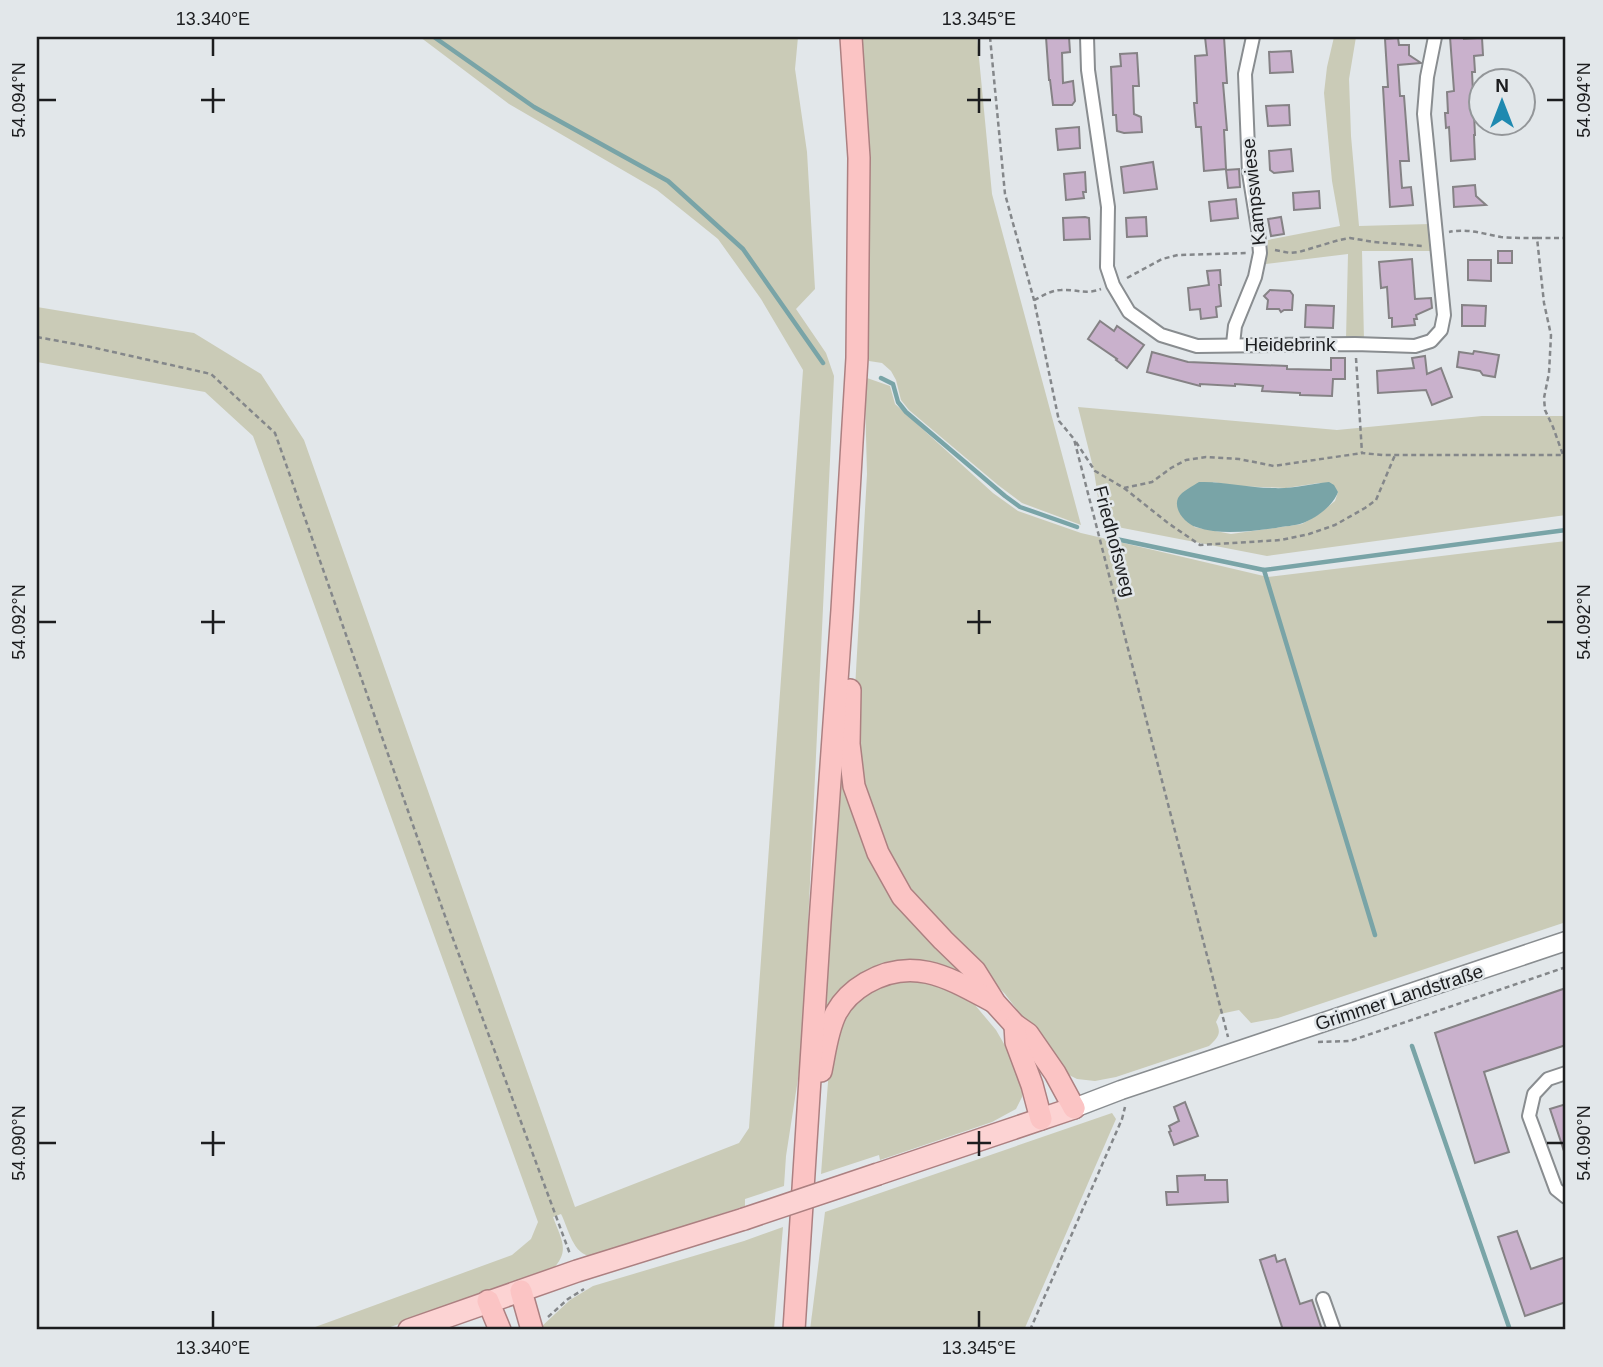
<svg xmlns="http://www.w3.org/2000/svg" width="1603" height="1367" font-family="Helvetica,sans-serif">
  <rect width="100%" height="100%" fill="#e2e7ea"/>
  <g fill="#cacbb7" fill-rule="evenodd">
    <path d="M420,37H798L795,69L807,152L815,289L796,309L826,353L834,376L805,988L800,1066L786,1156L784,1186L745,1199V1206L592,1256C573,1256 568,1227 561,1214L553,1217C561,1239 571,1251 552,1270L382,1330H307L512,1255L531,1239L538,1222L253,436L205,392L37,362V307L194,333L261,374L304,440L575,1207L739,1143L749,1128L803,370L761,299L718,239L657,190L509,104Z"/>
    <path d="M860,37H977L992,194L1081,525L1022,503L998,485L909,410L901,400L896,380L891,371L882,363L869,361V181L866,106Z"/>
    <path d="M1334,37H1356L1349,79L1351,136L1359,226L1430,224L1431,251H1362L1364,340L1346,339L1348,254L1266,264L1268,240L1340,226L1332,181L1324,93L1327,67Z"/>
    <path d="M867,378L890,386L895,404L993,493L1018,511L1081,533L1268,577L1566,541V922L1278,1018L1251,1023L1239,1010L1220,1014L1216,1022C1222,1034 1218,1037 1209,1046L1116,1077L1095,1081L1077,1079L1065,1073L1005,994L925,913L890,862L866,803L853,725L867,474L865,398Z"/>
    <path d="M1078,407L1337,430L1482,416H1566V515L1267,556L1102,524L1094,471ZM1213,482L1236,486L1286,488L1319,483L1338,492L1335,501L1319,514L1302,524L1231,534L1194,527Z"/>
    <path d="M840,780H846L854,811L960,966L955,971L932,964L825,1013L823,1008Z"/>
    <path d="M899,976L955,989L975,1005L996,1030L1011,1056L1022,1087V1097L1016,1109L992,1122L880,1160L879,1155L821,1174L831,1043L839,1023L857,998Z"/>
    <path d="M1112,1113L1116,1119L1024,1330H810L825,1212Z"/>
    <path d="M783,1227L774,1330H542L541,1327L570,1300L593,1286L744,1241Z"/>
  </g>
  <path fill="#79a4a7" d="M1199,482C1224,481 1248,488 1273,488C1292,489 1310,484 1329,482L1334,485L1338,492C1333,506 1316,518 1303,523C1295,526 1284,526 1276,528C1249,531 1223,536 1196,527C1186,524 1173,510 1178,498C1182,491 1193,486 1199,482Z"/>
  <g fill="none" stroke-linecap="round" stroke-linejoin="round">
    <g stroke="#79a4a7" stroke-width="4.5">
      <path d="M434,37L534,107L668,181L743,249L823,363"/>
      <path d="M881,378L893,384L898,402L906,412L1005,496L1020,507L1077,527"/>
      <path d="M1116,539L1264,570L1566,530"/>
      <path d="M1264,570L1375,935"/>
      <path d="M1412,1046L1510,1330"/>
    </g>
  </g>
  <g fill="#c9b1cc" stroke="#858285" stroke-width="2">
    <path d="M1046,37H1069L1070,52L1062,53L1063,83L1073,81L1075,101L1072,105H1053L1050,80H1049Z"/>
    <path d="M1205,37H1224L1227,83H1223L1227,130H1224L1226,169L1204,171L1201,127H1196L1194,103H1197L1195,56L1207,55Z"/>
    <path d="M1450,37H1464V39L1482,38L1483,55L1474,56L1475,72H1472L1475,135H1474L1475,159L1451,161L1449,127L1446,128L1445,113H1448L1447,92L1454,91Z"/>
    <path d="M1398,38L1399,45H1409V55L1421,63L1398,65L1400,96H1404L1409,161H1400L1402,188L1411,187L1413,205L1390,207L1383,87H1388L1385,39Z"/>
    <path d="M1291,51L1293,72L1270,73L1269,52Z"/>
    <path d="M1137,53L1139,86H1133L1134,114L1141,117L1142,132L1124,133L1117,131L1116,115H1113L1111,67L1121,66L1120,54Z"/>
    <path d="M1289,105L1290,125L1268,126L1266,106Z"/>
    <path d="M1079,127L1080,148L1058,150L1056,129Z"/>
    <path d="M1291,149L1293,171L1274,173L1270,170L1269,151Z"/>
    <path d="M1153,162L1157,189L1124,193L1121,167Z"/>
    <path d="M1239,169L1240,187L1228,188L1226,170Z"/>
    <path d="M1085,172L1086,192H1083L1084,198L1066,200L1064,174Z"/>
    <path d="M1475,185L1476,196L1486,205L1454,207L1453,187Z"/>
    <path d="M1319,191L1320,208L1294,210L1293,193Z"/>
    <path d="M1236,199L1238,218L1211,221L1209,202Z"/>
    <path d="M1085,217L1089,218L1090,239L1064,240L1063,218Z"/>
    <path d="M1146,217L1147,236L1127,237L1126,218Z"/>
    <path d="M1281,217L1284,234L1271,236L1268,219Z"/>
    <rect x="1498" y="251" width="14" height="12"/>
    <path d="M1412,259L1415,299L1431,298L1432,308L1416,315L1417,319H1414L1415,325L1392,327V318H1389L1387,287L1381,288L1379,262Z"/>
    <path d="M1468,260H1491V281L1468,280Z"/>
    <path d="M1220,270L1221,285H1219L1221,306L1216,307L1217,317L1201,319L1200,309L1190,310L1188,288L1209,285L1207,271Z"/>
    <path d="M1270,290L1290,291L1293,295L1292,310H1284L1281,312L1279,309H1267L1268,300L1264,296Z"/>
    <path d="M1306,305L1334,306L1333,328L1305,327Z"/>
    <path d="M1462,305L1486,306L1485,326H1462Z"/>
    <path d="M1100,321L1114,331L1117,326L1144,345L1127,368L1116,360L1117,359L1088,339Z"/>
    <path d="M1474,351L1499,355L1495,377L1483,375L1480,371L1457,367L1459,352L1473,354Z"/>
    <path d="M1152,352L1188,362L1287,366V369L1331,370V358H1345V379H1333L1332,396L1300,395V393L1262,391L1263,386L1235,384V386L1200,384V386L1147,372Z"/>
    <path d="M1425,356L1427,374L1441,368L1452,397L1432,405L1426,390L1378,393L1377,371L1414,368L1412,358Z"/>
    <path d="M1566,988V1045L1484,1072L1509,1152L1475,1163L1435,1033Z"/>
    <path d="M1185,1102L1198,1136L1174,1145L1169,1132L1171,1131L1169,1126L1179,1121L1174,1107Z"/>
    <path d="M1566,1104V1150L1564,1151L1550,1109Z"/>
    <path d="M1205,1175V1180H1227L1228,1202L1167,1205L1166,1192H1178L1177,1176Z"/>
    <path d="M1517,1231L1531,1269L1566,1257V1302L1525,1316L1498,1237Z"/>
    <path d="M1275,1255L1277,1262L1285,1259L1300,1304L1312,1300L1322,1330H1283L1260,1260Z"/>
  </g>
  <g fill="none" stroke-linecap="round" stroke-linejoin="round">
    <g stroke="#898d90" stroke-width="16">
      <g id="minor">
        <path d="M1087,37L1088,70L1108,207L1107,267L1113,285L1129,312L1161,335L1197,346L1355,344L1415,346L1431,341L1441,330L1444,315L1424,114L1427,77L1435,37"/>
        <path d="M1233,344L1235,326L1255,277L1260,253L1258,229L1249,173L1245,74L1253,37"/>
        <path d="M1566,1073L1548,1079L1534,1094L1529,1116L1556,1189L1566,1197"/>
        <path d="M1323,1299L1334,1330"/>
      </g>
    </g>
    <g stroke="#898d90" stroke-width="21">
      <path id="secondary" d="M1074,1108L1121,1090L1566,941"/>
    </g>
    <g stroke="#ac8081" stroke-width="24">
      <g id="primary">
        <path d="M878,1174L1074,1108"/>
        <path d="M409,1330L577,1271L744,1219"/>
      </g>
    </g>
    <g stroke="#ac8081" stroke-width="24">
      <g id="trunk">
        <path d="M850,690L849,744L854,786L878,853L902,896L943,940L975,971L995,1003L1015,1025L1028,1034L1055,1073L1074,1108"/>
        <path d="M1015,1025L1016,1042L1032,1085L1041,1119"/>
        <path d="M821,1071C825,1052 827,1031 836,1013C843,1000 854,990 866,983C914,955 951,979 994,1002"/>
        <path d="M521,1291L532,1330"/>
        <path d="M488,1301L500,1330"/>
        <path d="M794,1330L820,922L842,610L857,358L859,158L851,37"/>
      </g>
    </g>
    <g stroke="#84878a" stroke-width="2.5" stroke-dasharray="5 3.5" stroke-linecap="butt">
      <path d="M990,37L1005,194L1034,300L1059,421L1074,439L1228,1037"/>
      <path d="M1537,238H1566"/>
      <path d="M1275,250L1290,253L1299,252L1339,240L1350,238L1374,242L1423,246"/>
      <path d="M1127,278L1162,259L1178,255L1248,253"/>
      <path d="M1034,300C1043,296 1051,290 1061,290C1078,289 1084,295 1101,289"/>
      <path d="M37,337L91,347L211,374L275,433L452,936L570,1254"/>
      <path d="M1356,358L1362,453L1383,455H1563L1553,427L1545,410L1544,398L1549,373L1551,335L1544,303L1537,238C1525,238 1513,238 1501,237C1484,234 1467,228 1449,232"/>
      <path d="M1076,442L1095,471L1124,488L1152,482L1171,468L1186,460L1206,457L1239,459L1274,466L1362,453"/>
      <path d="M1124,488L1168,523L1200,545L1281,540L1309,534L1335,525L1365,508L1376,500L1395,455"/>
      <path d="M1318,1042L1350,1041L1566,967"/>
      <path d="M548,1317L568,1299L584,1289"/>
      <path d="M1030,1330L1122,1119L1125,1107"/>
    </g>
    <use href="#minor" stroke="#fff" stroke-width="12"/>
    <use href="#secondary" stroke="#fff" stroke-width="18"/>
    <use href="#primary" stroke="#fcd3d3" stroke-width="21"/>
    <use href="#trunk" stroke="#fbc4c4" stroke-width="21"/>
    <g stroke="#ac8081" stroke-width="24" stroke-linecap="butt">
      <path id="primary-bridge" d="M744,1219L878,1174"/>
    </g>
    <use href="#primary-bridge" stroke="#fcd3d3" stroke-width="21"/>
  </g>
  <path fill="none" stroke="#1c1d1f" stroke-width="2.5" d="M213,38V56M979,38V56M213,88V113M979,88V113M38,100H56M201,100H225M967,100H991M1547,100H1564M213,610V634M979,610V634M38,622H56M201,622H225M967,622H991M1547,622H1564M213,1131V1156M979,1131V1156M38,1143H56M201,1143H225M967,1143H991M1547,1143H1564M213,1311V1328M979,1311V1328"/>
  <g text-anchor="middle" stroke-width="5" stroke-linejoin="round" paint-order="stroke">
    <g font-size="19" fill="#1c1d1f" stroke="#e2e7ea">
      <text transform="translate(1253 192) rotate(-96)" y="7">Kampswiese</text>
      <text x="1290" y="351">Heidebrink</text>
      <text transform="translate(1115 541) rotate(75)" y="7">Friedhofsweg</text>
      <text transform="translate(1399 997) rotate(-18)" y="7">Grimmer Landstraße</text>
    </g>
  </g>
  <rect width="1603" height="1367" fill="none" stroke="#e2e7ea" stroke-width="77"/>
  <g transform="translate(1502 102)"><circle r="33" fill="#e2e7ea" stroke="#939699" stroke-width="2"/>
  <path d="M0-5L12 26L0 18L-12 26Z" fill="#1e89b0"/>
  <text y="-10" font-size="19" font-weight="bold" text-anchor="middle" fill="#1c1d1f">N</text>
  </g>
  <rect x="38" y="38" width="1526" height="1290" fill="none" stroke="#1c1d1f" stroke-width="2.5"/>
  <g font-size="18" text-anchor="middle" fill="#1c1d1f">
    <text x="213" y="25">13.340°E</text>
    <text x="979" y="25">13.345°E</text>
    <text transform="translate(19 100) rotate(-90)" y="6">54.094°N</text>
    <text transform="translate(1584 100) rotate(-90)" y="6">54.094°N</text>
    <text transform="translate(19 622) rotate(-90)" y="6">54.092°N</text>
    <text transform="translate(1584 622) rotate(-90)" y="6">54.092°N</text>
    <text transform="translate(19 1143) rotate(-90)" y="6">54.090°N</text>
    <text transform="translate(1584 1143) rotate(-90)" y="6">54.090°N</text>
    <text x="213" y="1354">13.340°E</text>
    <text x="979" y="1354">13.345°E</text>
  </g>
</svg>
